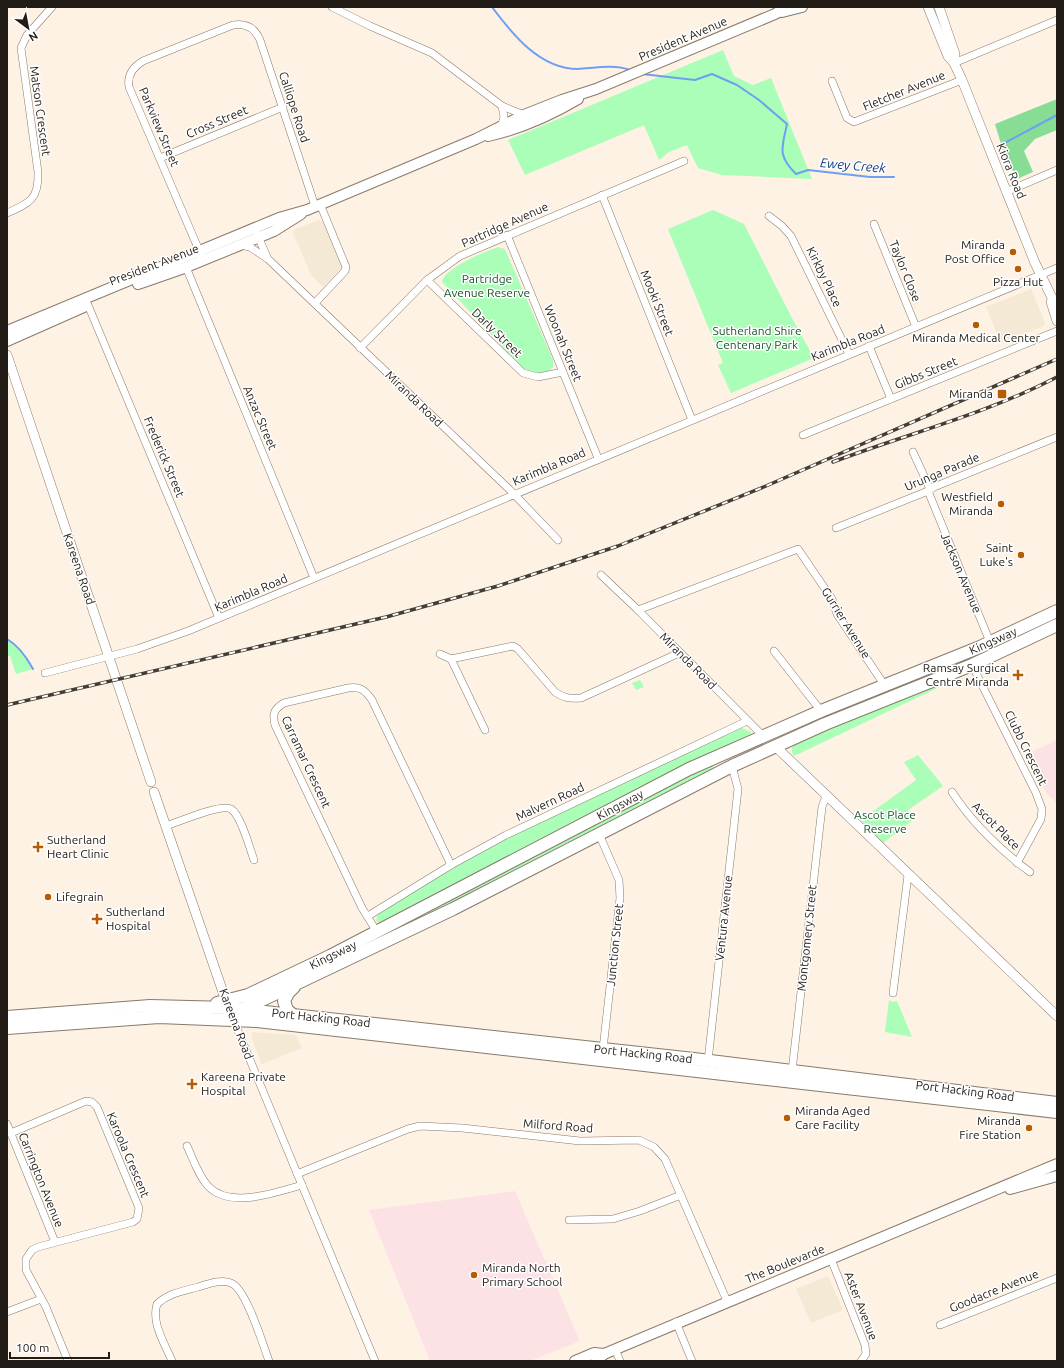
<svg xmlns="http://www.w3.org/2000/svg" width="1064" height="1368" font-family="Ubuntu,sans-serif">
  <rect width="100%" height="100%" fill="#fef2e4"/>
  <g fill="#f3e9d4">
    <path d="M318,220L323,222L342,267L323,287L311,275L293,233L294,230Z"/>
    <path d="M1031,289L1045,323L1044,326L1001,343L986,307Z"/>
    <path d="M252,1032L296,1035L302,1048L262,1064L252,1039Z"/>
    <path d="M828,1276L843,1310L811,1323L796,1289Z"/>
  </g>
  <g fill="#fde2e5">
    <path d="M1057,740V803L1047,794L1027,754Z"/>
    <path d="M515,1191L580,1341L530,1361H430L369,1210Z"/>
  </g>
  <g fill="#aafeb7">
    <path d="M723,50L734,76L753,85L771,78L812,179L722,175L698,168L687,145L669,152L659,160L644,125L525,175L508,140Z"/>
    <path d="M713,210L744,224L792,318L814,358L731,393L718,365L723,363L668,229Z"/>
    <path d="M498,247L505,249L553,360V367C546,377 532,373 523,368L442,282C443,269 486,251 498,247Z"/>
    <path d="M7,639C19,646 26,656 33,669L16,674L10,656L7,655Z"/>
    <path d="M983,651L984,652L978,656L942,669Z"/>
    <path d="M963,674H967L794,756C791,752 791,748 794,744Z"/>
    <path d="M640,680L644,687L636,690L632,683Z"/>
    <path d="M883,692L884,694L879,697L847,711L825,716Z"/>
    <path d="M737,726L751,732L750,736L712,765L717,774L429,916L424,908L382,924L376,921L379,910L451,865Z"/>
    <path d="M918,755L943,786L908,810L914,819L883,843L861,820L916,780L904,762Z"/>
    <path d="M889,1000L892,1002L897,1001L912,1037L885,1032Z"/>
  </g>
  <path fill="#88dd95" d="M1057,99V130L1035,139L1024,151L1033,172L1017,179L1004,154L995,124Z"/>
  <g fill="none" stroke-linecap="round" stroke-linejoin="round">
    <g stroke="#6f9ff0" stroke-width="2">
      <path d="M492,7C513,35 540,69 578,69C595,68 614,64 630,70"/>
      <path d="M642,74L695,80L712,74L737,85L759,100L787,124C782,148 777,155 796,174L808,170L870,177H894"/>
      <path d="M997,147L1057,115"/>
      <path d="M7,639C19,646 26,656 33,669"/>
    </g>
    <g stroke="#887a6a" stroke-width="8">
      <g id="minor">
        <path d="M332,7L370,26L432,53L502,106L524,115"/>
        <path d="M954,63L1057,20"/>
        <path d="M832,81L847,118L854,122L962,80"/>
        <path d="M502,106L504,117L502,124"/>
        <path d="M160,158L283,107"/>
        <path d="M1006,192L1057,170"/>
        <path d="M602,195L692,420"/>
        <path d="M7,213C30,203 39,199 38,172L21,48L27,35L52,7"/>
        <path d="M769,216L782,226L791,236L849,354"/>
        <path d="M874,224L916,327"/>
        <path d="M257,234L267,257"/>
        <path d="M507,235L598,458"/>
        <path d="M241,245L250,247L268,259L510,490L558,540"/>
        <path d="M201,255L129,87C127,75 133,67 143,61L233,25C246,23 255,28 260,40L315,206"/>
        <path d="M186,267L314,578"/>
        <path d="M427,280L523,373L538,377L563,372"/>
        <path d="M315,303L345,271L346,267L320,204"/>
        <path d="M88,305L219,618"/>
        <path d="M869,346L891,399"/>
        <path d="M360,348L427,280L460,256L684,161"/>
        <path d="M803,435L1057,331"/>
        <path d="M913,452L930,489"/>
        <path d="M928,491L990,642"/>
        <path d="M836,528L928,491L934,487L1057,437"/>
        <path d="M601,575L638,610L763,736"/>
        <path d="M638,610L798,549L832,599L837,614L885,686"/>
        <path d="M774,651L821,711"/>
        <path d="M440,654L451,659L485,730"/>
        <path d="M451,659L513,646L518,649L555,692C564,698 570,699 581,698L679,653"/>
        <path d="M972,665L1036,793L1042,809L1041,819L1017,863"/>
        <path d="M45,673L137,649L188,631L1057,268"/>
        <path d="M952,792C973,824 999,849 1030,872"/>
        <path d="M166,826C178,822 222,803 231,809C241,815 250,849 254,860"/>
        <path d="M599,834L619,880L620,898L603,1049"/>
        <path d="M368,916L451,865L506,835L747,721"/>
        <path d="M377,932L362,908L275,725C272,714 274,709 284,703L348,688C360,686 365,690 372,700L451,865"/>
        <path d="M893,993L908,875"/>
        <path d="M233,1019L375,1361"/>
        <path d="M708,1061L738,789L732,766"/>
        <path d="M792,1071L822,807L826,796"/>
        <path d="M7,1124L55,1242"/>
        <path d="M11,1133L86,1101L92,1102L97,1107L139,1208L137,1219L133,1222L38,1247L32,1250L26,1259V1270L46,1307L68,1361"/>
        <path d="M187,1146C193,1159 199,1177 209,1187C231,1209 277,1192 302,1185"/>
        <path d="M297,1174L408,1129L420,1126L462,1128L580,1141L639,1140L654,1147L665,1159L727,1301"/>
        <path d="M569,1220L613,1219L640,1211L681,1195"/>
        <path d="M831,1259L865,1345L866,1354L861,1361"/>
        <path d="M7,1312L41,1299"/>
        <path d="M676,1322L692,1361"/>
        <path d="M940,1325L1057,1278"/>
        <path d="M615,1349L620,1361"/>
        <path d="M172,1361C165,1344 151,1323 157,1304C169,1293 183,1291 198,1287C208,1284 221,1279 231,1283C246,1288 263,1345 269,1361"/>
      </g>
    </g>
    <g stroke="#887a6a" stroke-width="10">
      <g id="tertiary">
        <path d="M928,7L948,56L954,63L962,80L1035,263L1057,308"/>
        <path d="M939,7L955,54L954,63"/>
        <path d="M1051,302L1057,321"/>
        <path d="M7,355L151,782"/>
        <path d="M775,746L1057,1016"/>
        <path d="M154,792L226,1001"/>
      </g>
    </g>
    <g stroke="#887a6a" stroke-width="12">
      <g id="secondary">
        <path d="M782,12L802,7"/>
        <path d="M488,136C519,129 551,115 578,99"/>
        <path d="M138,284L184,268L274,231L301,214"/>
        <path d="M7,331L279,218L307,210L476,139L524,115L562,100L596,89L775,14L787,7"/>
        <path d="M7,341L86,306"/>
        <path d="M1010,1189L1057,1176"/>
        <path d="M575,1361L594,1353L604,1354"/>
        <path d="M596,1361L604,1354L1057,1164"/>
      </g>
    </g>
    <g stroke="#887a6a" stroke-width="14">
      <g id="primary">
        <path d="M217,1003L248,995L330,956L689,769L821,711L980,647L1057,611"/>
        <path d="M243,1009L453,909L732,766L825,724L972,665L1057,625"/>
        <path d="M293,1015L287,1010L284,1001L288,993L294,987"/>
        <path d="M7,1017L150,1006L229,1008L694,1059L1057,1103"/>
        <path d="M7,1028L159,1017L257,1021L1057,1112"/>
      </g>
    </g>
    <use href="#minor" stroke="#fff" stroke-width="7"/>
    <use href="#tertiary" stroke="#fff" stroke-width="9"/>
    <use href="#secondary" stroke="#fff" stroke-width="10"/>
    <use href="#primary" stroke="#fff" stroke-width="12"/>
    <g stroke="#433d35" stroke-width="3.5">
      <g id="rail">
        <path d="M833,462C907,434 986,414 1057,377"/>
        <path d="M7,705L386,617L498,586L618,546L766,486L1057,359"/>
      </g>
    </g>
    <use href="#rail" stroke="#fff" stroke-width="2" stroke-dasharray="6" stroke-linecap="butt"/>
  </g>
  <g fill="#b85b03" stroke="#fff" stroke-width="1.5">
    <circle cx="1013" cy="252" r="4"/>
    <circle cx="1018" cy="269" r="4"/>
    <circle cx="976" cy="325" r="4"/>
    <rect x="997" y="389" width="10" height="10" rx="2"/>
    <circle cx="1001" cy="504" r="4"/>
    <circle cx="1021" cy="555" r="4"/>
    <path d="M1016 669h4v4h4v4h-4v4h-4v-4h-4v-4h4z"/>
    <path d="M36 841h4v4h4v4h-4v4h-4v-4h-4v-4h4z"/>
    <circle cx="48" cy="897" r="4"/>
    <path d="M95 913h4v4h4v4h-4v4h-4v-4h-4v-4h4z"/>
    <path d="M190 1078h4v4h4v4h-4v4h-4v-4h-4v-4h4z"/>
    <circle cx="787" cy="1118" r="4"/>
    <circle cx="1029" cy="1128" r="4"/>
    <circle cx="474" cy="1275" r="4"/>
  </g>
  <g text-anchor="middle" stroke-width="3" stroke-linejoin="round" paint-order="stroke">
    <g font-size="12" fill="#221c16" stroke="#fff">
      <text transform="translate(683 39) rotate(-23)" y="4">President Avenue</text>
      <text transform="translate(904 91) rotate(-22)" y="4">Fletcher Avenue</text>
      <text transform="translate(294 107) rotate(72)" y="4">Calliope Road</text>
      <text transform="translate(40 111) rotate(82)" y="4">Matson Crescent</text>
      <text transform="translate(217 122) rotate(-23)" y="4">Cross Street</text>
      <text transform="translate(159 127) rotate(67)" y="4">Parkview Street</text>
      <text transform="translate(1011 171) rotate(68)" y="4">Kiora Road</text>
      <text transform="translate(505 225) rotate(-24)" y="4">Partridge Avenue</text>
      <text transform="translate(154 265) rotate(-21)" y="4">President Avenue</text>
      <text transform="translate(905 271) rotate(68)" y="4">Taylor Close</text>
      <text transform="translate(824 277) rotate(64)" y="4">Kirkby Place</text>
      <text transform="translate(657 303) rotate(68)" y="4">Mooki Street</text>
      <text transform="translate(497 333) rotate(44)" y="4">Darly Street</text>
      <text transform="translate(563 343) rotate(68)" y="4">Woonah Street</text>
      <text transform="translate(848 343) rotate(-22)" y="4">Karimbla Road</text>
      <text transform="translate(926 373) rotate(-22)" y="4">Gibbs Street</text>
      <text transform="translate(414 399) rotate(44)" y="4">Miranda Road</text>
      <text transform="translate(260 418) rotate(67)" y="4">Anzac Street</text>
      <text transform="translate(164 457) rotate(67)" y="4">Frederick Street</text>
      <text transform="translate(549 467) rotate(-23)" y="4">Karimbla Road</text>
      <text transform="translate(942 472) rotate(-23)" y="4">Urunga Parade</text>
      <text transform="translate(79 569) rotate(71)" y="4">Kareena Road</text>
      <text transform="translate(961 573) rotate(67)" y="4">Jackson Avenue</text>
      <text transform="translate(251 593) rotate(-23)" y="4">Karimbla Road</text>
      <text transform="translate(846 623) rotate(58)" y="4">Gurrier Avenue</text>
      <text transform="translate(993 641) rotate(-24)" y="4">Kingsway</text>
      <text transform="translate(688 661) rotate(45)" y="4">Miranda Road</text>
      <text transform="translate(1026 748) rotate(64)" y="4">Clubb Crescent</text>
      <text transform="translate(306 762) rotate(65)" y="4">Carramar Crescent</text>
      <text transform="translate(550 802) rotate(-25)" y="4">Malvern Road</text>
      <text transform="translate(620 805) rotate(-28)" y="4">Kingsway</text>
      <text transform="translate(996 826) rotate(45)" y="4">Ascot Place</text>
      <text transform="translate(724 918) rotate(-84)" y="4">Ventura Avenue</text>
      <text transform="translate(807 938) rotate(-84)" y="4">Montgomery Street</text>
      <text transform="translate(615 945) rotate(-84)" y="4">Junction Street</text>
      <text transform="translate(333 955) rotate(-26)" y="4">Kingsway</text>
      <text transform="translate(321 1018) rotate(6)" y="4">Port Hacking Road</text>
      <text transform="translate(236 1024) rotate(69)" y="4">Kareena Road</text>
      <text transform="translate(643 1054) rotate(6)" y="4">Port Hacking Road</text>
      <text transform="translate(965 1091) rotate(7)" y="4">Port Hacking Road</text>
      <text transform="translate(558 1126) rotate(4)" y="4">Milford Road</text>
      <text transform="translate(128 1155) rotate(67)" y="4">Karoola Crescent</text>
      <text transform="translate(41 1180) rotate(68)" y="4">Carrington Avenue</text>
      <text transform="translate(785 1264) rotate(-22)" y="4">The Boulevarde</text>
      <text transform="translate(994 1291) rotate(-22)" y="4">Goodacre Avenue</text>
      <text transform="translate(861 1306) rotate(69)" y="4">Aster Avenue</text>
    </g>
    <g font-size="12" fill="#221c16" stroke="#fff" text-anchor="end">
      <text x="1005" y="249">Miranda<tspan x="1005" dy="14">Post Office</tspan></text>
      <text x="1018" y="286" text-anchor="middle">Pizza Hut</text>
      <text x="976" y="342" text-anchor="middle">Miranda Medical Center</text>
      <text x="993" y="398">Miranda</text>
      <text x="993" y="501">Westfield<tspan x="993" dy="14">Miranda</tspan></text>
      <text x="1013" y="552">Saint<tspan x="1013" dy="14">Luke's</tspan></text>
      <text x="1009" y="672">Ramsay Surgical<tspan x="1009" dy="14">Centre Miranda</tspan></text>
      <text x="47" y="844" text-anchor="start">Sutherland<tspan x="47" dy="14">Heart Clinic</tspan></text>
      <text x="56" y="901" text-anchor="start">Lifegrain</text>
      <text x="106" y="916" text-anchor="start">Sutherland<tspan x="106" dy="14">Hospital</tspan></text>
      <text x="201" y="1081" text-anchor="start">Kareena Private<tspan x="201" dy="14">Hospital</tspan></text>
      <text x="795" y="1115" text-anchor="start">Miranda Aged<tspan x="795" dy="14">Care Facility</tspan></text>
      <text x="1021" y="1125">Miranda<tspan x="1021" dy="14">Fire Station</tspan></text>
      <text x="482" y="1272" text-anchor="start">Miranda North<tspan x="482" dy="14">Primary School</tspan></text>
    </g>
    <g font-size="12" fill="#1a5528" stroke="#fff">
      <text x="487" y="283">Partridge<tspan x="487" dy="14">Avenue Reserve</tspan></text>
      <text x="757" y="335">Sutherland Shire<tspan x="757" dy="14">Centenary Park</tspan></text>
      <text x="885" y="819">Ascot Place<tspan x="885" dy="14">Reserve</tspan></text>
    </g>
    <g font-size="13" font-style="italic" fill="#103b81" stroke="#fff">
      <text transform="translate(853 165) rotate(5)" y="5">Ewey Creek</text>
    </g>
  </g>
  <rect width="1064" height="1368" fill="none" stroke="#221c16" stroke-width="16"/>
  <g transform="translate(28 28) rotate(148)" stroke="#ffffff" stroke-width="3" paint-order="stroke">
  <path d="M0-3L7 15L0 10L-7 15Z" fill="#221c16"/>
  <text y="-6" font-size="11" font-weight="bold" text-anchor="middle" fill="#221c16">N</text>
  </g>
  <path d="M10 1352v6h99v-6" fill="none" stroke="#221c16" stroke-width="2"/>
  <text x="16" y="1352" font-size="12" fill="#221c16" stroke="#ffffff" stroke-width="3" paint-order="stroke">100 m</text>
</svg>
